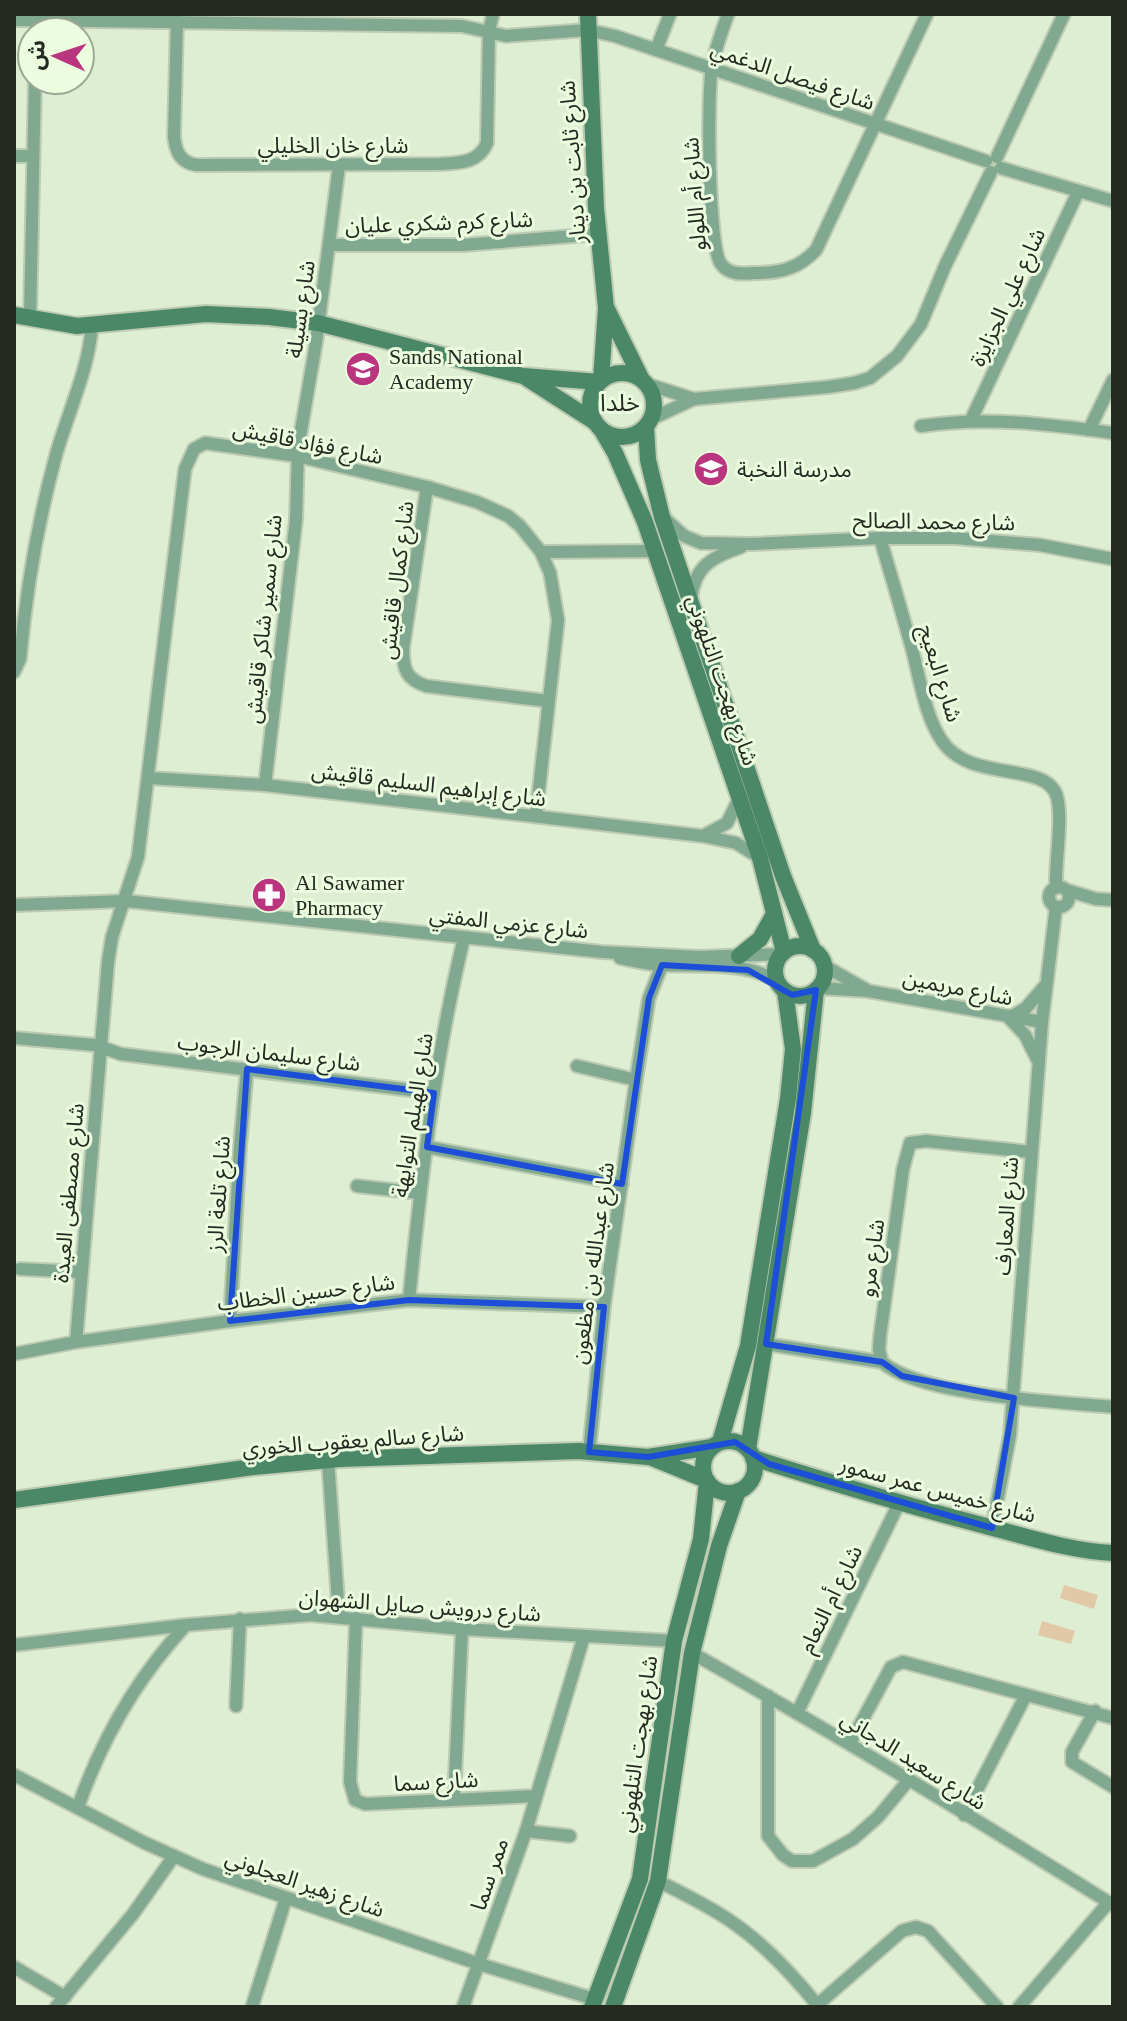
<svg xmlns="http://www.w3.org/2000/svg" width="1127" height="2021" font-family="'Times New Roman','Noto Sans Arabic',serif">
  <rect width="100%" height="100%" fill="#deeed2"/>
  <g fill="#e1c9a7">
    <path d="M1064,1585L1098,1595L1094,1609L1060,1598Z"/>
    <path d="M1042,1621L1075,1631L1071,1644L1038,1635Z"/>
  </g>
  <g fill="none" stroke-linecap="round" stroke-linejoin="round">
    <g stroke="#bdcbb2" stroke-width="16">
      <g id="street">
        <path d="M728,14C722,31 715,49 712,67C707,93 708,248 721,264C729,275 742,274 755,273C780,273 798,269 816,250L927,14"/>
        <path d="M14,20L462,26L506,36L587,30L615,36L986,161"/>
        <path d="M177,21L174,137C176,152 180,162 196,165L440,164C459,163 479,163 487,143L489,31L493,14"/>
        <path d="M656,50L670,14"/>
        <path d="M14,156H33"/>
        <path d="M997,157L1064,14"/>
        <path d="M1001,168L1113,201"/>
        <path d="M329,245H463L598,234"/>
        <path d="M30,318L35,80"/>
        <path d="M647,384L694,399L828,387L854,383L870,378L897,356L921,324L945,266L991,172"/>
        <path d="M651,419L694,399"/>
        <path d="M971,420L1078,192"/>
        <path d="M921,426C986,416 1048,424 1113,433"/>
        <path d="M1089,430L1113,380"/>
        <path d="M427,487L403,649C403,669 406,679 426,686L548,701"/>
        <path d="M663,517L684,536L701,543L752,544L880,538H955L1040,545L1113,559"/>
        <path d="M880,538C891,575 902,612 912,649C920,679 925,716 942,741C971,784 1047,760 1057,797C1063,820 1055,861 1056,888"/>
        <path d="M541,552L655,551"/>
        <path d="M691,598C695,566 712,557 741,547"/>
        <path d="M14,672L20,659C26,591 38,521 56,455C68,412 89,369 92,325"/>
        <path d="M149,778L265,785L703,836L736,843L760,858"/>
        <path d="M265,785L296,520L298,448L316,343L339,166"/>
        <path d="M703,836L727,823L740,797"/>
        <circle cx="1059" cy="897" r="10"/>
        <path d="M1066,890L1096,899L1113,900"/>
        <path d="M14,905L126,901L602,952L699,957L781,954"/>
        <path d="M620,958C635,961 649,965 664,965C701,967 744,961 777,981"/>
        <path d="M823,965L865,989"/>
        <path d="M817,988L868,991L1042,1022"/>
        <path d="M14,1038L95,1045L121,1054L434,1093"/>
        <path d="M1037,1059L1025,1035L1009,1018L1026,1008L1044,987"/>
        <path d="M577,1066L636,1080"/>
        <path d="M427,1147L622,1184"/>
        <path d="M1031,1152L926,1141L910,1143L903,1169L880,1336L879,1350L882,1362C920,1396 1059,1402 1113,1407"/>
        <path d="M357,1186L420,1193"/>
        <path d="M20,1269L81,1272"/>
        <path d="M409,1300C421,1179 435,1056 464,938"/>
        <path d="M230,1321L240,1146L247,1069"/>
        <path d="M76,1342L108,962L112,937L138,857L185,469L194,449L205,443L297,456L427,487L477,502L508,516L520,526L541,552L550,573L558,620L536,816"/>
        <path d="M766,1344L882,1362"/>
        <path d="M14,1354L76,1342L230,1321L409,1300L604,1307"/>
        <path d="M589,1452L604,1307L636,1080L649,998L662,965L663,955"/>
        <path d="M328,1460L339,1616"/>
        <path d="M992,1528L1010,1435L1042,1022L1056,907"/>
        <path d="M356,1618L350,1782L355,1800L365,1804L536,1796"/>
        <path d="M14,1645L186,1625"/>
        <path d="M692,1653C834,1733 974,1818 1113,1905"/>
        <path d="M768,1696V1836L783,1855L792,1861H813L853,1839L878,1817L908,1781"/>
        <path d="M236,1706L240,1619"/>
        <path d="M1095,1711L1072,1752V1762L1113,1787"/>
        <path d="M797,1713L899,1503"/>
        <path d="M850,1743L891,1667L903,1662L1113,1718"/>
        <path d="M14,1775L145,1843L203,1869L479,1964L594,1999"/>
        <path d="M454,1799L462,1629"/>
        <path d="M78,1807C102,1738 136,1679 186,1625L310,1615L462,1629L674,1641"/>
        <path d="M964,1815L1026,1695"/>
        <path d="M526,1831L570,1836"/>
        <path d="M658,1881C682,1893 707,1905 729,1920C764,1943 793,1975 819,2007"/>
        <path d="M14,1967L65,1997"/>
        <path d="M817,2005L902,1931L916,1927L928,1931L997,2007"/>
        <path d="M56,2007L133,1914L174,1856"/>
        <path d="M252,2007L286,1898"/>
        <path d="M463,2007L526,1831L584,1636"/>
        <path d="M1019,2007L1109,1902"/>
      </g>
    </g>
    <g stroke="#bdcbb2" stroke-width="20">
      <g id="secondary">
        <path d="M588,14L596,208L606,308L601,380"/>
        <path d="M607,309L641,378"/>
        <path d="M14,315L77,326L206,314L269,317L318,323L523,376L599,382"/>
        <circle cx="622" cy="405" r="32"/>
        <path d="M528,379L595,422"/>
        <path d="M646,427L648,460L662,517L783,876L813,950"/>
        <path d="M601,429L615,453L645,522L760,858L784,952"/>
        <circle cx="800" cy="971" r="25"/>
        <path d="M739,956L760,939L774,914"/>
        <circle cx="729" cy="1467" r="26"/>
        <path d="M720,1442L748,1346L788,1099L793,1049L785,991"/>
        <path d="M748,1449L803,1113L816,990"/>
        <path d="M650,1457L706,1480"/>
        <path d="M753,1458C829,1482 905,1505 982,1525C1025,1536 1069,1551 1113,1553"/>
        <path d="M14,1500L253,1467L340,1459L579,1451L648,1457L712,1447"/>
        <path d="M592,2007L640,1879L674,1641L701,1539L707,1481"/>
        <path d="M613,2007L658,1881L692,1653L719,1546L738,1491"/>
      </g>
    </g>
    <use href="#street" stroke="#81a891" stroke-width="12"/>
    <use href="#secondary" stroke="#4b8868" stroke-width="16"/>
  </g>
  <path fill="none" stroke="#1d4ed8" stroke-width="6" stroke-linejoin="round" d="M662,965L748,970L792,995L816,990L766,1344L882,1362L902,1376L1014,1398L992,1528L769,1464L735,1442L648,1457L589,1452L604,1307L409,1300L230,1321L247,1069L434,1093L427,1147L622,1184L649,998Z"/>
  <defs>
    <g id="school-disc" transform="scale(1.8)"><circle r="9.5" fill="#b9367e" stroke="#ebfcdf"/><path d="M0-5L7-2L0 1L-7-2ZM-4 1L0 2.5L4 1V4Q0 6-4 4Z" fill="#fff"/></g>
    <g id="pharmacy-disc" transform="scale(1.8)"><circle r="9.5" fill="#b9367e" stroke="#ebfcdf"/><path d="M-2-6h4v4h4v4h-4v4h-4v-4h-4v-4h4Z" fill="#fff"/></g>
  </defs>
  <g fill-rule="evenodd">
    <use href="#school-disc" x="363" y="369"/>
    <use href="#school-disc" x="711" y="469"/>
    <use href="#pharmacy-disc" x="269" y="895"/>
  </g>
  <g text-anchor="middle" stroke-width="6" stroke-linejoin="round" paint-order="stroke">
    <g font-size="22" fill="#242a20" stroke="#ebfcdf">
      <text transform="translate(793 75) rotate(19)" y="8">شارع فيصل الدغمي</text>
      <text x="333" y="153">شارع خان الخليلي</text>
      <text transform="translate(572 162) rotate(-94)" y="8">شارع ثابت بن دينار</text>
      <text transform="translate(694 194) rotate(-94)" y="8">شارع أم اللولو</text>
      <text transform="translate(439 222) rotate(-2)" y="8">شارع كرم شكري عليان</text>
      <text transform="translate(1007 297) rotate(-65)" y="8">شارع علي الجزايزة</text>
      <text transform="translate(300 309) rotate(-82)" y="8">شارع بسيلة</text>
      <text transform="translate(308 442) rotate(11)" y="8">شارع فؤاد قاقيش</text>
      <text transform="translate(934 521) rotate(1)" y="8">شارع محمد الصالح</text>
      <text transform="translate(396 580) rotate(-83)" y="8">شارع كمال قاقيش</text>
      <text transform="translate(263 619) rotate(-84)" y="8">شارع سمير شاكر قاقيش</text>
      <text transform="translate(941 673) rotate(73)" y="8">شارع البعيج</text>
      <text transform="translate(723 680) rotate(71)" y="8">شارع بهجت التلهوني</text>
      <text transform="translate(429 784) rotate(7)" y="8">شارع إبراهيم السليم قاقيش</text>
      <text transform="translate(509 922) rotate(6)" y="8">شارع عزمي المفتي</text>
      <text transform="translate(958 987) rotate(11)" y="8">شارع مريمين</text>
      <text transform="translate(269 1052) rotate(7)" y="8">شارع سليمان الرجوب</text>
      <text transform="translate(412 1115) rotate(-81)" y="8">شارع الهيلم التوايهة</text>
      <text transform="translate(68 1193) rotate(-85)" y="8">شارع مصطفى العيدة</text>
      <text transform="translate(218 1194) rotate(-86)" y="8">شارع تلعة الرز</text>
      <text transform="translate(1006 1216) rotate(-86)" y="8">شارع المعارف</text>
      <text transform="translate(871 1258) rotate(-82)" y="8">شارع مرو</text>
      <text transform="translate(592 1263) rotate(-82)" y="8">شارع عبدالله بن مظعون</text>
      <text transform="translate(306 1292) rotate(-7)" y="8">شارع حسين الخطاب</text>
      <text transform="translate(353 1440) rotate(-4)" y="8">شارع سالم يعقوب الخوري</text>
      <text transform="translate(938 1489) rotate(15)" y="8">شارع خميس عمر سمور</text>
      <text transform="translate(830 1599) rotate(-64)" y="8">شارع أم النعام</text>
      <text transform="translate(420 1605) rotate(4)" y="8">شارع درويش صايل الشهوان</text>
      <text transform="translate(637 1744) rotate(-82)" y="8">شارع بهجت التلهوني</text>
      <text transform="translate(914 1760) rotate(32)" y="8">شارع سعيد الدجاني</text>
      <text transform="translate(436 1781) rotate(-3)" y="8">شارع سما</text>
      <text transform="translate(489 1874) rotate(-71)" y="8">ممر سما</text>
      <text transform="translate(305 1883) rotate(19)" y="8">شارع زهير العجلوني</text>
    </g>
    <g font-size="22" fill="#242a20" stroke="#ebfcdf" text-anchor="start">
      <text x="389" y="364">Sands National<tspan x="389" dy="25">Academy</tspan></text>
      <text x="737" y="477">مدرسة النخبة</text>
      <text x="295" y="890">Al Sawamer<tspan x="295" dy="25">Pharmacy</tspan></text>
    </g>
    <g font-size="24" fill="#242a20" stroke="#ebfcdf">
      <text x="620" y="411">خلدا</text>
    </g>
  </g>
  <rect width="1127" height="2021" fill="none" stroke="#242a20" stroke-width="32"/>
  <g transform="translate(56 56) rotate(273)"><circle r="38" fill="#ebfcdf" stroke="#9ba893" stroke-width="2"/>
  <path d="M0-6L14 30L0 20L-14 30Z" fill="#b9367e"/>
  <text y="-12" font-size="22" font-weight="bold" text-anchor="middle" fill="#242a20">ش</text>
  </g>
</svg>
